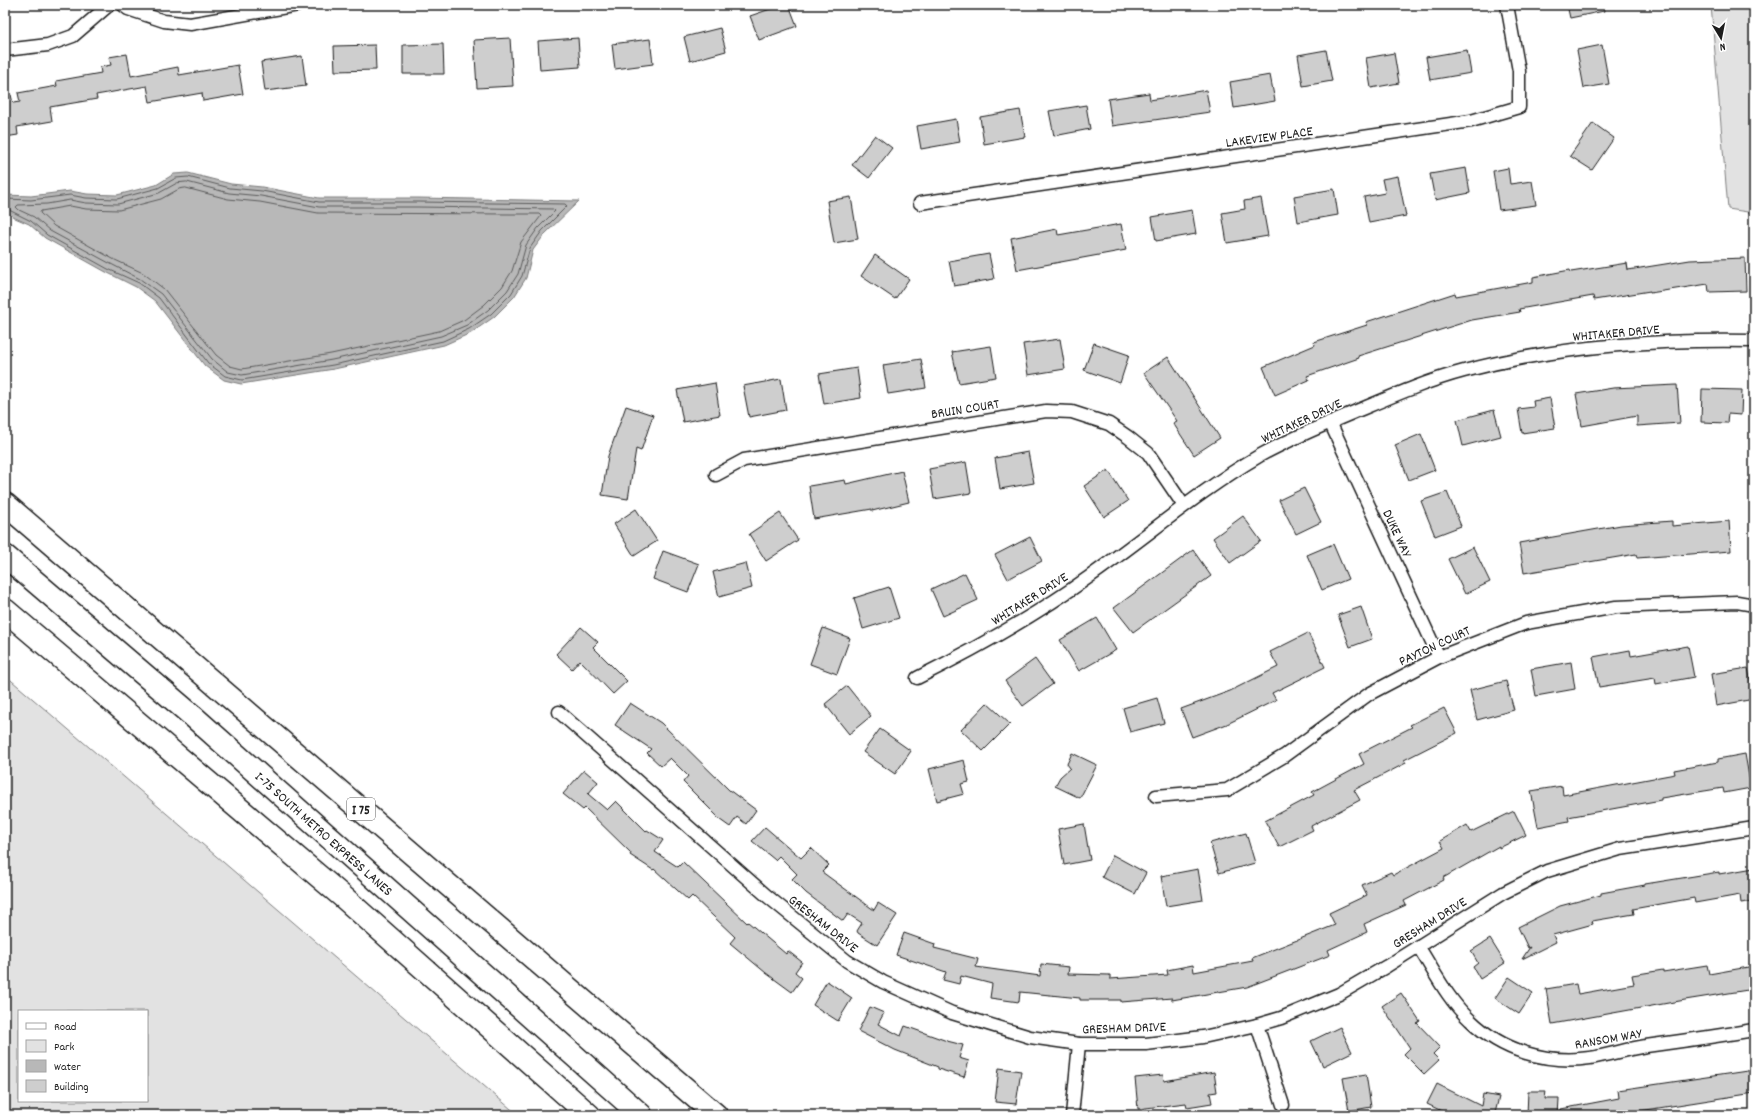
<svg xmlns="http://www.w3.org/2000/svg" width="1759" height="1120" font-family="Dekko,sans-serif">
  <rect width="100%" height="100%" fill="#fff"/>
  <filter id="ink" filterUnits="userSpaceOnUse"><feTurbulence type="fractalNoise" baseFrequency=".025" numOctaves="2"/><feDisplacementMap in="SourceGraphic" scale="8" xChannelSelector="R" yChannelSelector="G"/><feConvolveMatrix kernelMatrix="1 2 1 2 8 2 1 2 1" color-interpolation-filters="sRGB"/></filter>
  <g filter="url(#ink)">
    <g fill="#e2e2e2" stroke="#7f7f7f" fill-rule="evenodd">
      <path d="M1711,5H1754V213L1728,209Z"/>
      <path d="M5,675L518,1115H5ZM19,1011H147V1101H19Z"/>
    </g>
    <path fill="#b8b8b8" stroke="#7a7a7a" d="M188,173L231,184L262,187L319,198H418L579,201L545,234L533,250L526,278L514,297L494,317L471,333L444,345L334,369L241,384L224,380L205,366L155,301L136,287L106,272L45,238L29,224L15,218L5,211V195L31,196L70,191L87,194L117,195L156,185L174,174Z"/>
    <g fill="none" stroke-linecap="round" stroke-linejoin="round">
      <g stroke="#5a5a5a" stroke-width="1">
        <path d="M187,182L229,193L261,196L319,207H418L553,209L555,211L538,228L526,245L518,274L507,291L488,310L467,325L441,336L332,360L242,375L228,372L212,359L161,294L140,279L111,264L50,231L34,217L19,210L16,207L18,205L47,204L70,200L86,203L118,204L159,193L177,183Z"/>
        <path d="M186,188L228,199L260,202L318,213L510,214H539L541,216L521,242L512,271L502,287L484,305L464,320L439,331L331,354L242,369L230,366L216,355L164,289L143,273L113,259L54,226L40,213L41,211L70,206L86,209L119,210L161,199L179,189Z"/>
        <path d="M5,199L31,200L70,195L86,198L117,199L158,188L176,178L188,177L230,188L262,191L319,202H418L565,204L567,206L542,231L530,248L522,276L511,294L491,314L469,329L443,341L333,365L242,380L225,376L208,363L159,298L139,283L108,269L47,235L31,221L5,208"/>
      </g>
    </g>
    <g fill="#cecece" stroke="#1c1c1c">
      <path d="M782,5H789L797,26L759,40L750,16Z"/>
      <path d="M1567,5H1604V11L1570,18Z"/>
      <path d="M720,28L726,51L690,61L684,37Z"/>
      <path d="M510,38L513,86L477,88L474,40Z"/>
      <path d="M578,38L580,67L540,70L538,41Z"/>
      <path d="M650,39L653,64L615,69L612,44Z"/>
      <path d="M443,44L444,74H403V45Z"/>
      <path d="M375,45L376,70L335,71L334,46Z"/>
      <path d="M1602,45L1609,84L1584,88L1577,50Z"/>
      <path d="M1326,50L1332,81L1303,86L1298,55Z"/>
      <path d="M1467,50L1471,73L1430,80L1426,57Z"/>
      <path d="M1394,53L1399,83L1371,88L1366,58Z"/>
      <path d="M127,54L131,76L178,67L179,75L238,65L243,94L203,101L202,93L150,102L147,86L96,95L97,99L50,107L52,121L17,127L18,135L5,137V96L11,95L13,103L20,102L18,93L57,86L56,81L101,73L100,67L111,65L109,57Z"/>
      <path d="M302,56L306,86L265,91L261,62Z"/>
      <path d="M1270,75L1275,101L1234,108L1230,82Z"/>
      <path d="M1206,90L1210,112L1112,126L1108,99L1149,93L1150,100Z"/>
      <path d="M1086,105L1090,129L1054,136L1049,111Z"/>
      <path d="M1020,110L1025,137L984,144L980,117Z"/>
      <path d="M956,119L960,142L921,149L917,126Z"/>
      <path d="M1593,123L1614,138L1592,170L1570,156Z"/>
      <path d="M875,135L892,148L869,178L852,165Z"/>
      <path d="M1466,168L1470,193L1435,200L1430,174Z"/>
      <path d="M1508,168L1510,184L1532,181L1536,205L1499,210L1493,171Z"/>
      <path d="M1398,176L1406,216L1369,223L1364,197L1385,193L1382,179Z"/>
      <path d="M1334,189L1338,215L1298,222L1294,196Z"/>
      <path d="M851,197L858,239L834,243L827,201Z"/>
      <path d="M1261,198L1268,236L1227,243L1222,213L1245,209L1244,201Z"/>
      <path d="M1192,210L1196,234L1156,241L1152,217Z"/>
      <path d="M1121,224L1126,250L1017,270L1011,238L1057,229L1058,235Z"/>
      <path d="M989,254L994,279L954,286L949,261Z"/>
      <path d="M875,255L909,279L895,299L861,276Z"/>
      <path d="M1745,258L1746,291L1709,292L1708,284L1650,293V291L1594,300L1593,296L1519,309L1520,312L1472,320L1358,356L1359,358L1307,376L1309,380L1275,395L1263,367L1315,345L1314,342L1367,325L1366,322L1455,293L1456,296L1533,282V277L1570,270L1571,272L1627,263L1628,270L1690,260Z"/>
      <path d="M1060,339L1065,369L1028,375L1023,344Z"/>
      <path d="M1094,343L1129,355L1120,383L1084,370Z"/>
      <path d="M991,346L996,377L959,383L952,352Z"/>
      <path d="M1168,357L1220,438L1194,455L1173,423L1177,421L1144,373Z"/>
      <path d="M921,359L926,388L888,394L883,365Z"/>
      <path d="M857,368L861,398L824,404L819,374Z"/>
      <path d="M781,379L786,410L749,417L743,386Z"/>
      <path d="M715,383L720,415L683,422L677,390Z"/>
      <path d="M1677,385L1680,423L1637,426V416L1582,426L1576,394L1613,388Z"/>
      <path d="M1702,389L1742,390L1741,415L1728,414L1727,423L1701,422Z"/>
      <path d="M1550,398L1555,428L1522,433L1518,409L1534,407L1533,401Z"/>
      <path d="M626,406L653,415L641,451L636,449L628,499L602,495L608,456Z"/>
      <path d="M1494,410L1501,436L1463,446L1457,420Z"/>
      <path d="M1421,434L1435,470L1409,480L1395,445Z"/>
      <path d="M1028,452L1034,483L1000,489L995,458Z"/>
      <path d="M966,462L971,493L934,499L929,469Z"/>
      <path d="M1108,470L1128,501L1104,517L1084,486Z"/>
      <path d="M902,471L909,502L872,511V509L814,519L809,486L845,480L846,484Z"/>
      <path d="M1304,488L1321,522L1296,534L1279,500Z"/>
      <path d="M1447,492L1461,526L1435,536L1421,501Z"/>
      <path d="M636,509L657,541L634,556L614,524Z"/>
      <path d="M780,513L798,540L766,561L749,534Z"/>
      <path d="M1243,516L1261,541L1230,563L1213,538Z"/>
      <path d="M1672,521V526L1729,521L1731,551L1637,558L1636,554L1524,573L1519,543L1621,525Z"/>
      <path d="M1030,537L1042,561L1008,579L995,555Z"/>
      <path d="M1333,544L1348,579L1322,590L1307,555Z"/>
      <path d="M1473,547L1490,582L1465,594L1448,559Z"/>
      <path d="M1193,550L1211,576L1133,632L1114,608Z"/>
      <path d="M663,551L699,564L688,592L653,579Z"/>
      <path d="M746,563L752,588L719,597L713,572Z"/>
      <path d="M965,573L978,600L943,616L931,589Z"/>
      <path d="M889,587L899,618L863,629L854,598Z"/>
      <path d="M1361,607L1372,639L1350,647L1338,615Z"/>
      <path d="M1097,618L1116,650L1079,671L1060,640Z"/>
      <path d="M581,627L598,642L593,647L627,681L613,694L580,660L572,669L556,654Z"/>
      <path d="M823,628L850,638L837,674L810,664Z"/>
      <path d="M1308,633L1325,667L1272,693L1276,700L1227,724L1192,737L1181,709L1230,691L1278,667L1270,652Z"/>
      <path d="M1688,646L1694,677L1656,684L1655,678L1599,687L1593,657L1630,650L1631,656Z"/>
      <path d="M1035,659L1053,684L1023,706L1005,681Z"/>
      <path d="M1571,662L1575,689L1536,696L1531,669Z"/>
      <path d="M1748,668L1754,699L1716,706L1711,674Z"/>
      <path d="M1506,681L1514,710L1477,720L1470,690Z"/>
      <path d="M847,686L871,716L849,734L825,704Z"/>
      <path d="M1157,698L1164,723L1130,732L1123,708Z"/>
      <path d="M630,703L661,723L729,790L756,810L746,824L737,817L730,827L716,817L717,816L683,782L688,776L670,758L661,766L647,753L651,749L615,725Z"/>
      <path d="M987,703L1010,724L983,751L961,730Z"/>
      <path d="M1444,708L1457,733L1404,760L1406,763L1354,790L1360,800L1311,826L1313,830L1279,847L1265,821L1314,795L1312,792L1364,764L1359,754L1412,727L1410,725Z"/>
      <path d="M880,729L911,751L895,774L863,752Z"/>
      <path d="M1072,753L1097,765L1080,798L1055,786L1060,777L1070,768L1067,764Z"/>
      <path d="M1745,754L1751,788L1724,793L1723,788L1661,798V800L1568,817L1569,821L1538,827L1531,791L1562,786L1563,795L1675,774L1674,770L1718,762V759Z"/>
      <path d="M964,760L969,782L961,784L964,794L937,801L929,769Z"/>
      <path d="M584,770L598,782L588,794L607,810L616,801L646,831L647,830L663,840L655,852L678,867L683,862L747,923L748,922L786,954L788,951L802,962L795,972L802,978L792,992L766,973L730,943L735,937L692,896L688,900L654,869L653,870L630,855L631,853L585,808L583,810L563,794Z"/>
      <path d="M1514,811L1526,835L1499,848V846L1443,878L1444,880L1404,901L1406,905L1364,924L1367,932L1328,950L1330,955L1247,987L1172,1000V998L1121,1002V1000H1080V998L1020,992L1019,1002L990,998L992,984L961,976L959,984L943,980L946,972L896,955L904,933L935,944L934,948L978,959L976,967L1040,976L1041,964L1069,967L1068,974L1110,975V979L1168,975L1167,970L1193,965L1194,972L1253,961L1252,958L1335,925L1329,913L1367,895L1362,885L1391,872L1393,875L1444,848L1440,841L1467,825L1471,832Z"/>
      <path d="M1084,824L1090,860L1064,865L1058,829Z"/>
      <path d="M765,827L801,858L811,848L829,865L822,872L874,910L878,903L897,915L877,945L858,933L857,931L862,923L848,914L843,921L806,893L792,879L797,874L779,856L775,860L752,841Z"/>
      <path d="M1246,833L1255,863L1219,873L1210,843Z"/>
      <path d="M1113,855L1146,873L1135,894L1102,877Z"/>
      <path d="M1754,868V901L1741,903L1740,895L1695,903L1694,898L1633,909L1634,914L1592,921L1593,924L1553,935L1556,942L1522,959L1530,947L1528,948L1518,927L1560,906L1601,895V893L1645,885V884L1719,872V874Z"/>
      <path d="M1198,869L1203,900L1166,906L1161,876Z"/>
      <path d="M1490,939L1505,963L1480,979L1473,967L1478,963L1471,951Z"/>
      <path d="M1707,965L1709,974L1754,966V989L1685,1000L1552,1024L1546,989L1576,984L1578,994L1634,984L1632,975L1663,970V972Z"/>
      <path d="M1509,977L1533,993L1519,1014L1495,998Z"/>
      <path d="M827,981L852,998L838,1021L813,1005Z"/>
      <path d="M1401,993L1420,1021L1417,1023L1440,1047L1433,1054L1439,1060L1424,1074L1404,1054L1410,1048L1382,1006Z"/>
      <path d="M870,1007L884,1013L878,1024L901,1036L905,1026L947,1041L963,1045L959,1058L969,1061L964,1077L938,1069V1067L895,1050L858,1031Z"/>
      <path d="M1340,1027L1352,1052L1323,1066L1311,1041Z"/>
      <path d="M999,1068L1021,1071L1016,1104L995,1102Z"/>
      <path d="M1754,1070V1093L1614,1115H1561V1109L1619,1098L1618,1090Z"/>
      <path d="M1214,1072L1217,1092L1210,1093L1212,1103L1187,1107L1186,1103L1138,1109L1135,1078L1163,1075L1164,1081Z"/>
      <path d="M1366,1074L1371,1107L1349,1111L1343,1078Z"/>
      <path d="M1437,1084L1481,1106L1483,1094L1499,1097L1495,1113L1500,1115H1450L1427,1104Z"/>
      <path d="M1528,1091H1546L1545,1099H1559L1558,1115H1527Z"/>
    </g>
    <g fill="none" stroke-linecap="round" stroke-linejoin="round">
      <g stroke="#1c1c1c" stroke-width="15">
        <g id="street">
          <path d="M123,5L128,9L164,21L190,24L298,5"/>
          <path d="M5,50L48,45L73,36L109,5"/>
          <path d="M920,203L1471,121L1519,107V71L1507,5"/>
          <path d="M1330,422L1439,657"/>
          <path d="M716,475L744,460L1046,411L1072,412L1109,424L1128,437L1148,453L1184,506"/>
          <path d="M917,678C977,648 1035,616 1089,577C1146,537 1199,491 1259,456C1288,440 1321,426 1352,413C1388,398 1426,381 1464,371C1558,346 1658,339 1754,341"/>
          <path d="M559,712L767,896L847,961L883,982L952,1013L1030,1037L1079,1044H1146L1203,1037L1257,1025L1281,1018L1339,994L1387,966L1503,893L1547,871L1620,849L1754,828"/>
          <path d="M1156,796L1227,790L1284,756L1369,694L1439,657L1526,623L1616,607L1737,602L1754,605"/>
          <path d="M1418,946C1434,971 1448,1000 1470,1020C1502,1051 1546,1064 1590,1058C1609,1055 1627,1049 1646,1046C1682,1041 1718,1036 1754,1030"/>
          <path d="M1257,1025L1283,1105"/>
          <path d="M1072,1115L1079,1044"/>
        </g>
      </g>
      <g stroke="#1c1c1c" stroke-width="25">
        <g id="highway">
          <path d="M5,504L716,1115"/>
          <path id="s1" d="M5,556L195,718L641,1115"/>
          <path d="M5,610L342,896L589,1115"/>
        </g>
      </g>
      <use href="#street" stroke="#fff" stroke-width="12"/>
      <use href="#highway" stroke="#fff" stroke-width="22"/>
    </g>
  </g>
  <g text-anchor="middle" stroke-width="3" stroke-linejoin="round" paint-order="stroke">
    <rect fill="#fff" stroke="#606060" stroke-width="1" x="347" y="798" width="28" height="22" rx="3"/>
    <g font-size="13" font-weight="bold" fill="#1c1c1c">
      <text x="361" y="814">I 75</text>
    </g>
    <g font-size="14" fill="#1c1c1c" stroke="#fff">
      <text transform="translate(1269 136) rotate(-8)" y="5">LAKEVIEW PLACE</text>
      <text transform="translate(1616 332) rotate(-5)" y="5">WHITAKER DRIVE</text>
      <text transform="translate(965 408) rotate(-9)" y="5">BRUIN COURT</text>
      <text transform="translate(1301 420) rotate(-25)" y="5">WHITAKER DRIVE</text>
      <text transform="translate(1398 533) rotate(65)" y="5">DUKE WAY</text>
      <text transform="translate(1029 598) rotate(-32)" y="5">WHITAKER DRIVE</text>
      <text transform="translate(1434 645) rotate(-25)" y="5">PAYTON COURT</text>
      <text dy="5" stroke="none"><textPath href="#s1" startOffset="423">I-75 SOUTH METRO EXPRESS LANES</textPath></text>
      <text transform="translate(1429 922) rotate(-32)" y="5">GRESHAM DRIVE</text>
      <text transform="translate(824 923) rotate(38)" y="5">GRESHAM DRIVE</text>
      <text transform="translate(1124 1027) rotate(-2)" y="5">GRESHAM DRIVE</text>
      <text transform="translate(1608 1038) rotate(-10)" y="5">RANSOM WAY</text>
    </g>
  </g>
  <rect width="1759" height="1120" fill="none" stroke="#fff" stroke-width="20"/>
  <rect x="10" y="10" width="1739" height="1100" fill="none" stroke="#1c1c1c" stroke-width="1.5" filter="url(#ink)"/>
  <rect x="18" y="1010" width="130" height="92" fill="#ffffff" stroke="#a4a4a4"/>
  <rect x="26" y="1023" width="20" height="6" fill="#ffffff" stroke="#a4a4a4"/>
  <text x="54" y="1030" font-size="12" fill="#1c1c1c">Road</text>
  <rect x="26" y="1040" width="20" height="12" fill="#e2e2e2" stroke="#a4a4a4"/>
  <text x="54" y="1050" font-size="12" fill="#1c1c1c">Park</text>
  <rect x="26" y="1060" width="20" height="12" fill="#b8b8b8" stroke="#a4a4a4"/>
  <text x="54" y="1070" font-size="12" fill="#1c1c1c">Water</text>
  <rect x="26" y="1080" width="20" height="12" fill="#cecece" stroke="#a4a4a4"/>
  <text x="54" y="1090" font-size="12" fill="#1c1c1c">Building</text>
  <g transform="translate(1721 38) rotate(170)" stroke="#ffffff" stroke-width="3" paint-order="stroke">
  <path d="M0-3L7 15L0 10L-7 15Z" fill="#1c1c1c"/>
  <text y="-6" font-size="11" font-weight="bold" text-anchor="middle" fill="#1c1c1c">N</text>
  </g>
</svg>
